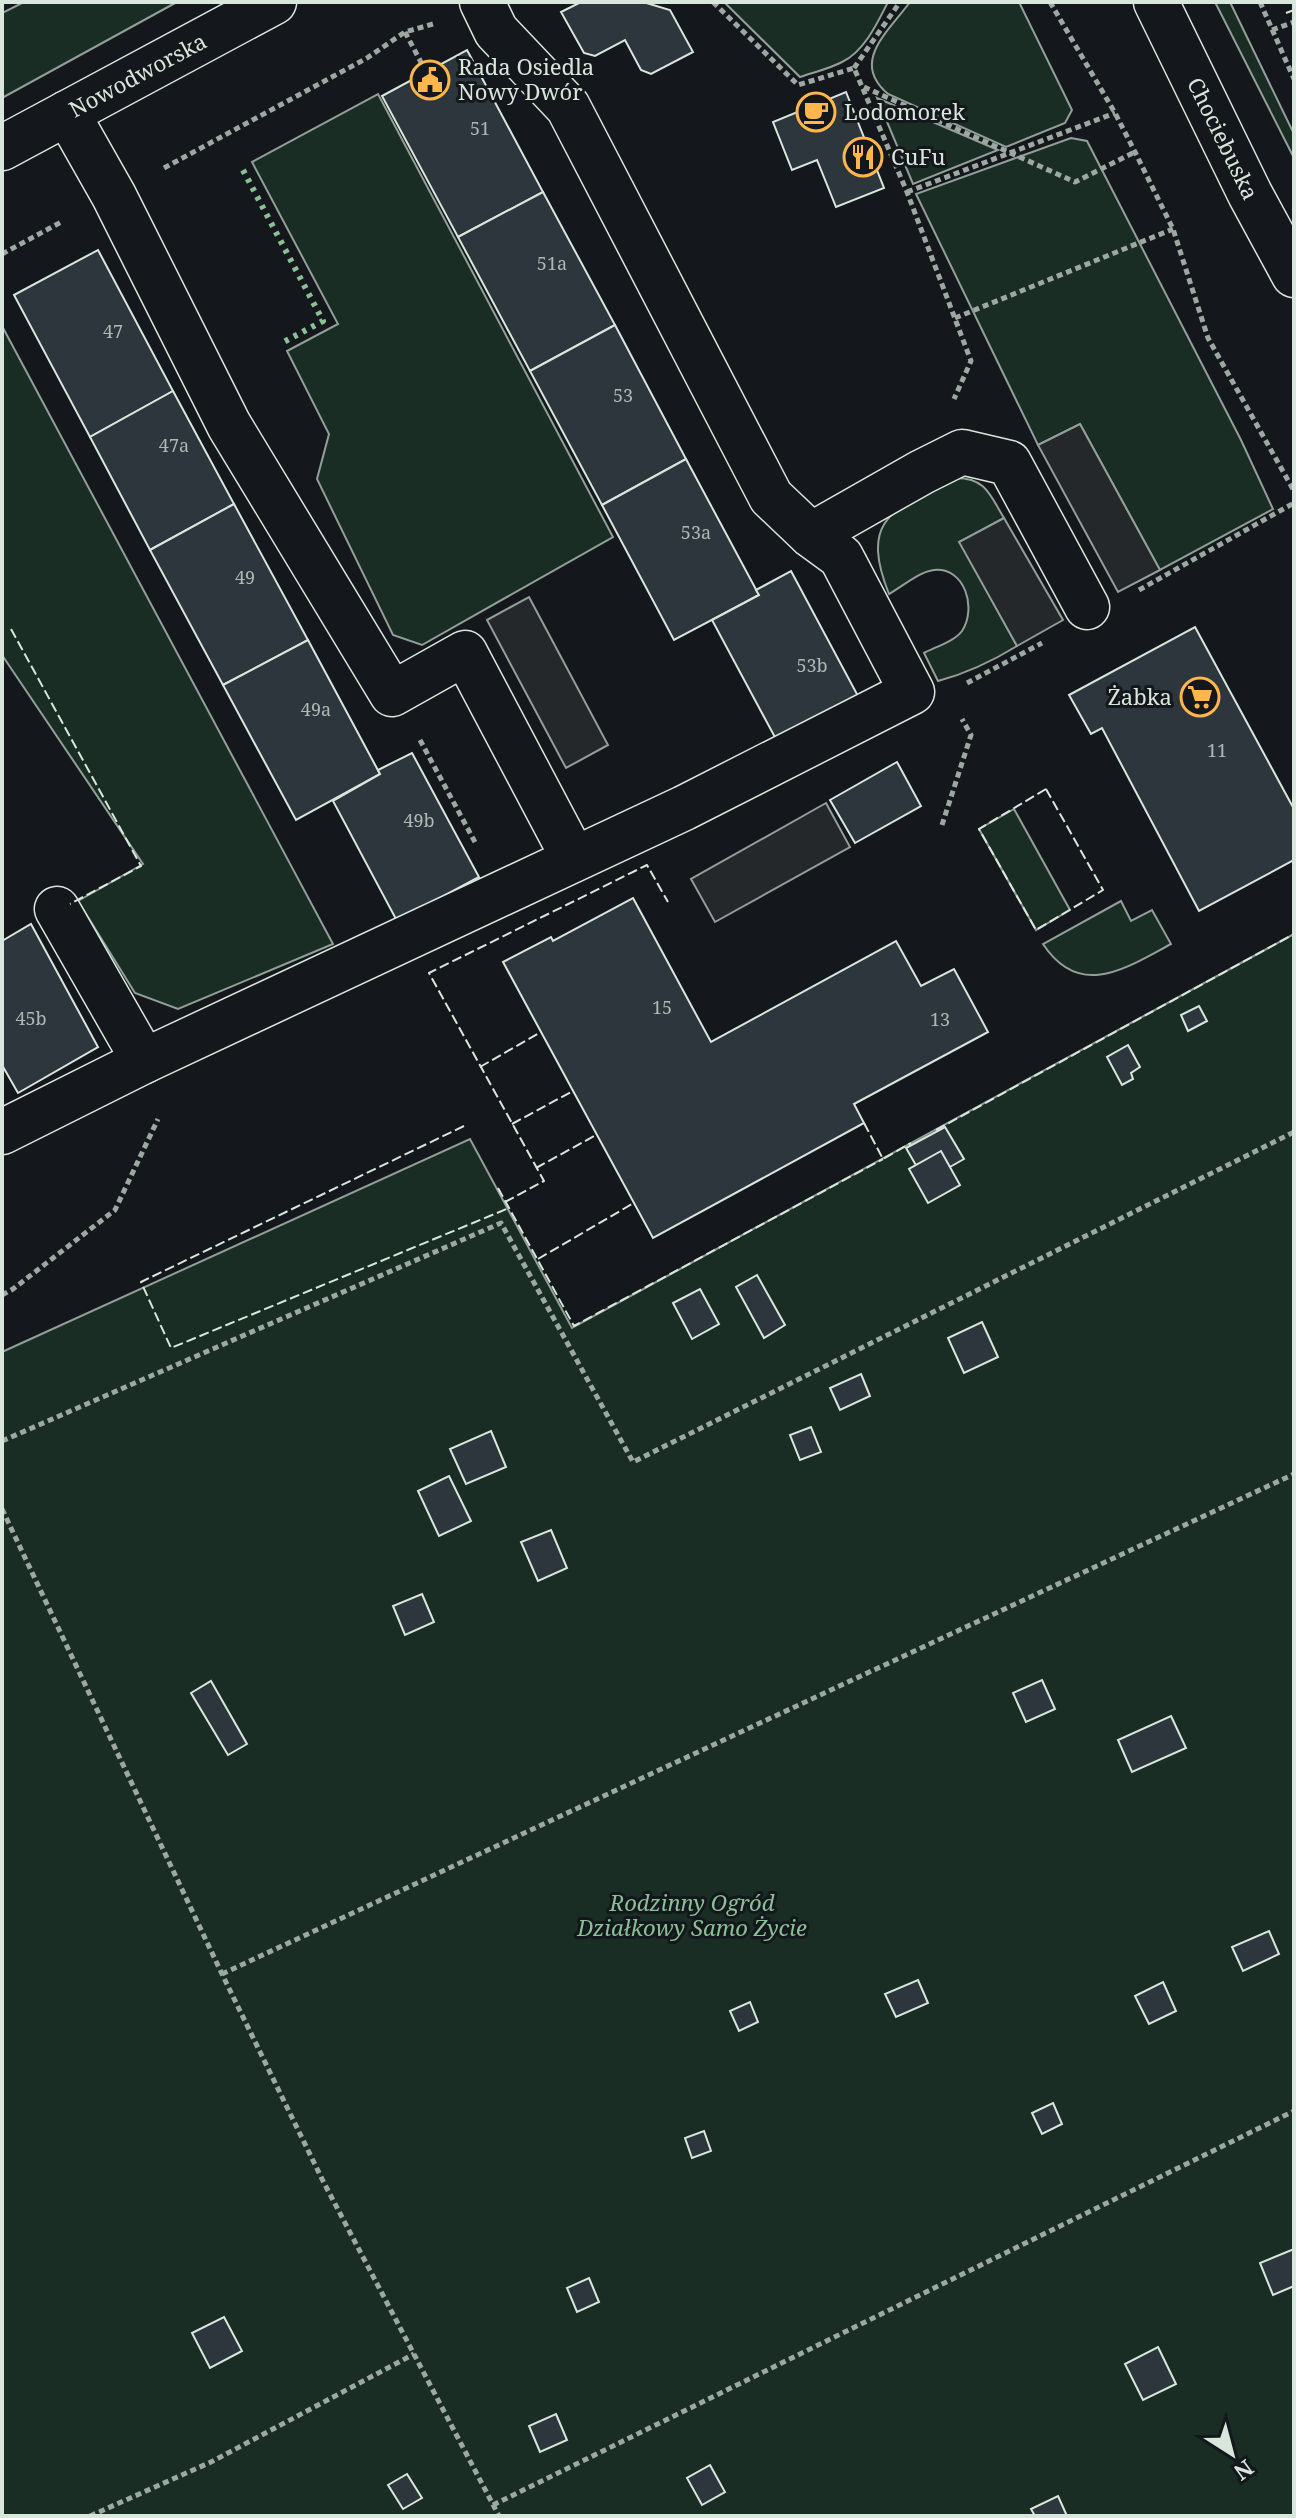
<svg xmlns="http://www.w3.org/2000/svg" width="1296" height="2518" font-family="'Noto Serif',serif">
  <rect width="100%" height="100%" fill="#14181c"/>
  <g fill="#1a2d24" stroke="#939e99" stroke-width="2">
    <path d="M24,2H177L2,98V13Z"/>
    <path d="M724,2H888C878,22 864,52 842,62C829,69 814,72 800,77Z"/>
    <path d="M910,2H1019L1072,110L1065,123L1006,147L888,94C850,62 888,32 910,2Z"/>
    <path d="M1215,2H1230L1294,134V158Z"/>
    <path d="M378,94L613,537L422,645L393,635L317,479L329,434L287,351L338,324L252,162Z"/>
    <path d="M877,98L998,150L913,184Z"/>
    <path d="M1071,138L1087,141L1241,440L1273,509L1160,570L1080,424L1038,445L916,194Z"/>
    <path d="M2,326L333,944L178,1009L135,993L78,901L143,864L2,655Z"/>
    <path d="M956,478C986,478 990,495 1004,518L960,542L1017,646C991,662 968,673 938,681L924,653C935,647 955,641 962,631C977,608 965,567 934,570C918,572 902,587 889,594C858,516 896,509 956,478Z"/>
    <path d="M1014,809L1070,910L1036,930L979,829Z"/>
    <path d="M1121,901L1131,921L1152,910L1171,944C1126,968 1080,1000 1043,944Z"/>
    <path d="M1294,934V2516H2V1352L470,1139L572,1328Z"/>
  </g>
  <g fill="#24282b" stroke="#939e99" stroke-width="2">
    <path d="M1080,424L1160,570L1118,592L1038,445Z"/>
    <path d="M1004,518L1063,620L1017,646L959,542Z"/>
    <path d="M529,597L608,745L566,768L487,620Z"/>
    <path d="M826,803L850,847L715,922L691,879Z"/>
  </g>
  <g fill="#2c363c" stroke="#d8e6dc" stroke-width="2">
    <path d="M581,2H643L670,10L693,52L651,74L641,70L625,40L595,56L584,53L561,12Z"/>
    <path d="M467,50L543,192L458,237L382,96Z"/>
    <path d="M846,92L884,188L836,207L817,160L792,170L773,122Z"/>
    <path d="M543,192L615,325L530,371L458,237Z"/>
    <path d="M98,250L173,391L90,437L14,295Z"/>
    <path d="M615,325L686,459L602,505L530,371Z"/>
    <path d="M173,391L234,504L150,550L90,437Z"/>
    <path d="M686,459L759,595L674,640L602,505Z"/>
    <path d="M234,504L308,640L223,685L150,550Z"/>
    <path d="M791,571L858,696L777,741L712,620L759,595L756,590Z"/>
    <path d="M1195,627L1294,809V860L1199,911L1102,728L1091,734L1069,695Z"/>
    <path d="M308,640L380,774L296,820L223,685Z"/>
    <path d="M412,753L479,877L397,921L333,801L380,774L378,770Z"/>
    <path d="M897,762L921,806L855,843L830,800Z"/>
    <path d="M633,898L711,1042L896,941L921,986L954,969L988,1032L854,1104L864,1123L653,1238L503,962L551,937L553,941Z"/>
    <path d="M31,924L98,1047L18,1093L2,1065V941Z"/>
    <path d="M1199,1006L1207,1021L1188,1031L1181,1015Z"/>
    <path d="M1128,1045L1140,1067L1131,1073L1133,1079L1122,1085L1107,1057Z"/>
    <path d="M945,1127L964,1159L925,1181L906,1148Z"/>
    <path d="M941,1151L960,1185L928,1203L909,1169Z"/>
    <path d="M757,1275L785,1325L764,1338L736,1287Z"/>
    <path d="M700,1289L719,1324L692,1339L673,1303Z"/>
    <path d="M982,1322L998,1357L964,1373L948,1338Z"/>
    <path d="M861,1374L870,1396L840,1410L830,1388Z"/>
    <path d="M811,1427L821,1452L800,1460L790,1435Z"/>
    <path d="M491,1431L506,1467L466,1484L450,1449Z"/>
    <path d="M449,1476L471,1521L439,1536L418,1491Z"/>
    <path d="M551,1530L567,1568L538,1581L521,1542Z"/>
    <path d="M422,1594L434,1622L405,1635L393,1606Z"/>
    <path d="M1042,1680L1055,1709L1026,1722L1013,1693Z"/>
    <path d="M211,1681L247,1744L228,1755L191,1693Z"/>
    <path d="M1171,1716L1186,1748L1132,1772L1118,1740Z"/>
    <path d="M1269,1931L1279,1954L1243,1971L1232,1947Z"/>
    <path d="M918,1980L928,2003L896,2017L885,1994Z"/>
    <path d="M1163,1982L1176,2011L1149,2024L1135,1996Z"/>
    <path d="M750,2002L758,2022L739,2031L730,2011Z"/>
    <path d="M1053,2103L1062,2124L1042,2134L1032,2113Z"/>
    <path d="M704,2131L711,2151L692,2158L685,2138Z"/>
    <path d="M1294,2249V2286L1273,2295L1260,2263Z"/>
    <path d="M589,2278L599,2302L577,2312L567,2288Z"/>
    <path d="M224,2317L242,2351L210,2368L192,2333Z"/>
    <path d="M1158,2347L1176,2384L1143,2400L1125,2364Z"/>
    <path d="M556,2414L567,2440L540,2452L529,2426Z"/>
    <path d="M710,2465L725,2492L702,2505L687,2478Z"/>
    <path d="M407,2474L422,2498L403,2509L388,2485Z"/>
    <path d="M1058,2496L1067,2516H1035L1031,2509Z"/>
  </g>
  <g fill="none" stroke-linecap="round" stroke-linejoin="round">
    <g stroke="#d8e6dc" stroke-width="47">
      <g id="minor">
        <path id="s1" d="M1156,2L1250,194L1294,275"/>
        <path d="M67,113L114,196L229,425L392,694L465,653L574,859"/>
        <path id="s2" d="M2,148L274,2"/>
        <path d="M811,535L922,472L962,452L1009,463L1087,607"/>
        <path d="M57,909L144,1061"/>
        <path d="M2,1132L144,1061L684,808L912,692L841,557L811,535L771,497L568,107L496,31L482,2"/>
      </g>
    </g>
    <g stroke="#9da8a2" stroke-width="5" stroke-dasharray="6 4" stroke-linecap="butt">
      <path d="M713,2L798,85L854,68L907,192L971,361L954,399"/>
      <path d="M1050,2L1115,113L1135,152L1173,229L1208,338L1294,491"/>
      <path d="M1260,2L1294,79"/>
      <path d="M1272,30L1294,22"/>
      <path d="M405,32L424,68"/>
      <path d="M854,68L900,2"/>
      <path d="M864,87L1075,182L1135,152"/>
      <path d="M164,168L367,58L405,32L433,24"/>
      <path d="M907,192L1115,113"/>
      <path d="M2,254L63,221"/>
      <path d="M955,318L1173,229"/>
      <path d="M1139,590L1294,503"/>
      <path d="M967,683L1042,643"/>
      <path d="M420,740L476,844"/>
      <path d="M942,825L971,735L962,719"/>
      <path d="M2,1295L13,1289L115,1210L158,1119"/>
      <path d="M2,1441L501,1223L633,1462L1294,1132"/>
      <path d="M2,1509L222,1974L323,2181L499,2516"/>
      <path d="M222,1974L1294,1474"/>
      <path d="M493,2505L1294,2111"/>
      <path d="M90,2516L211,2462L414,2354"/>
    </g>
    <use href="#minor" stroke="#14181c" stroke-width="44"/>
    <path stroke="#8ac095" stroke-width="6" stroke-dasharray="4 6" stroke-linecap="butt" d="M243,170L323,321L280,344"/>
    <g stroke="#d8e6dc" stroke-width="2" stroke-dasharray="10 4" stroke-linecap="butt">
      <path d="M1286,13L1294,10"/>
      <path d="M11,629L141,866L70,904"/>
      <path d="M1046,789L1103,890L1036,930L979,829Z"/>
      <path d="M480,1067L539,1033"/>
      <path d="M864,1123L883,1159L911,1143"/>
      <path d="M512,1124L571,1092"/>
      <path d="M464,1126L141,1282L171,1348L509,1208"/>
      <path d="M936,1130L1294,934"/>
      <path d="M536,1168L596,1135"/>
      <path d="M498,1188L574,1326L883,1159"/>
      <path d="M505,1202L544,1181L429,973L647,865L668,902"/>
      <path d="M538,1259L632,1204"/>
    </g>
  </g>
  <defs>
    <g id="civic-ring" transform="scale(2)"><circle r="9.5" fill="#14181c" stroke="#ffb74d" stroke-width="1.5"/><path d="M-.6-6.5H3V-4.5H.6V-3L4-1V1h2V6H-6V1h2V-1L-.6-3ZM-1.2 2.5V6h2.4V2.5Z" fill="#ffb74d"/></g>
    <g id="cafe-ring" transform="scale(2)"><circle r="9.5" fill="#14181c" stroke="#ffb74d" stroke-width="1.5"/><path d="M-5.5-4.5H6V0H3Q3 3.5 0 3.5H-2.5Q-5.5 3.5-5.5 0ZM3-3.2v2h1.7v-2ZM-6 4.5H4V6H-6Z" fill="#ffb74d"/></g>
    <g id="restaurant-ring" transform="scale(2)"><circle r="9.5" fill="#14181c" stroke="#ffb74d" stroke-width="1.5"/><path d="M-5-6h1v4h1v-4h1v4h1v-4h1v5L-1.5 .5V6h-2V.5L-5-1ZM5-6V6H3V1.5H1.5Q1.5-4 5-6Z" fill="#ffb74d"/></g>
    <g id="supermarket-ring" transform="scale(2)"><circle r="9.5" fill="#14181c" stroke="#ffb74d" stroke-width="1.5"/><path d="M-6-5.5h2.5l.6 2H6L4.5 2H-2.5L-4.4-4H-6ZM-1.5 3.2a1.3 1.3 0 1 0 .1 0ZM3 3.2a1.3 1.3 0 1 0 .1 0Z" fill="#ffb74d"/></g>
  </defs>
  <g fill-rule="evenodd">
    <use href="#civic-ring" x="430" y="80"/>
    <use href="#cafe-ring" x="816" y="112"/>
    <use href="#restaurant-ring" x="863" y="157"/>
    <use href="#supermarket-ring" x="1200" y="697"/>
  </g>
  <g text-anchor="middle" stroke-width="6" stroke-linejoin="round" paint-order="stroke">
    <g font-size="18" fill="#adbab4">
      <text x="480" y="135">51</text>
      <text x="552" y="270">51a</text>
      <text x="113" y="338">47</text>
      <text x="623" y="402">53</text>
      <text x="174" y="452">47a</text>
      <text x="696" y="539">53a</text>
      <text x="245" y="584">49</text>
      <text x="812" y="672">53b</text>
      <text x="316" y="716">49a</text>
      <text x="1217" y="757">11</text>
      <text x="419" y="827">49b</text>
      <text x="662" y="1014">15</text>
      <text x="31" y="1025">45b</text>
      <text x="940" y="1026">13</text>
    </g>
    <g font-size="22" fill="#d8e6dc" stroke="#14181c" text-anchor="start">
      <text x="458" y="75">Rada Osiedla<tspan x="458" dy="25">Nowy Dwór</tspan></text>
      <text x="844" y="120">Lodomorek</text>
      <text x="891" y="165">CuFu</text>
      <text x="1172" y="705" text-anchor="end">Żabka</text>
    </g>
    <g font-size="22" fill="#d8e6dc" stroke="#14181c">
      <text dy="8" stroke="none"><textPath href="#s2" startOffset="154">Nowodworska</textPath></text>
      <text dy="8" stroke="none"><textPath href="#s1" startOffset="152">Chociebuska</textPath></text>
    </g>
    <g font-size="22" font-style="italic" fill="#8ac095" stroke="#14181c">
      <text x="692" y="1911">Rodzinny Ogród<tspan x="692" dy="25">Działkowy Samo Życie</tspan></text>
    </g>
  </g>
  <rect width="1296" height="2518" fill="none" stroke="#d8e6dc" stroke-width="8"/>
  <g transform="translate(1232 2454) rotate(144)" stroke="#14181c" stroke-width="6" paint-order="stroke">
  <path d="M0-6L14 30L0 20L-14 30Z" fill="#d8e6dc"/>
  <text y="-12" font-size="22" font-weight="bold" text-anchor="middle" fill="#d8e6dc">N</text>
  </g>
</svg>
